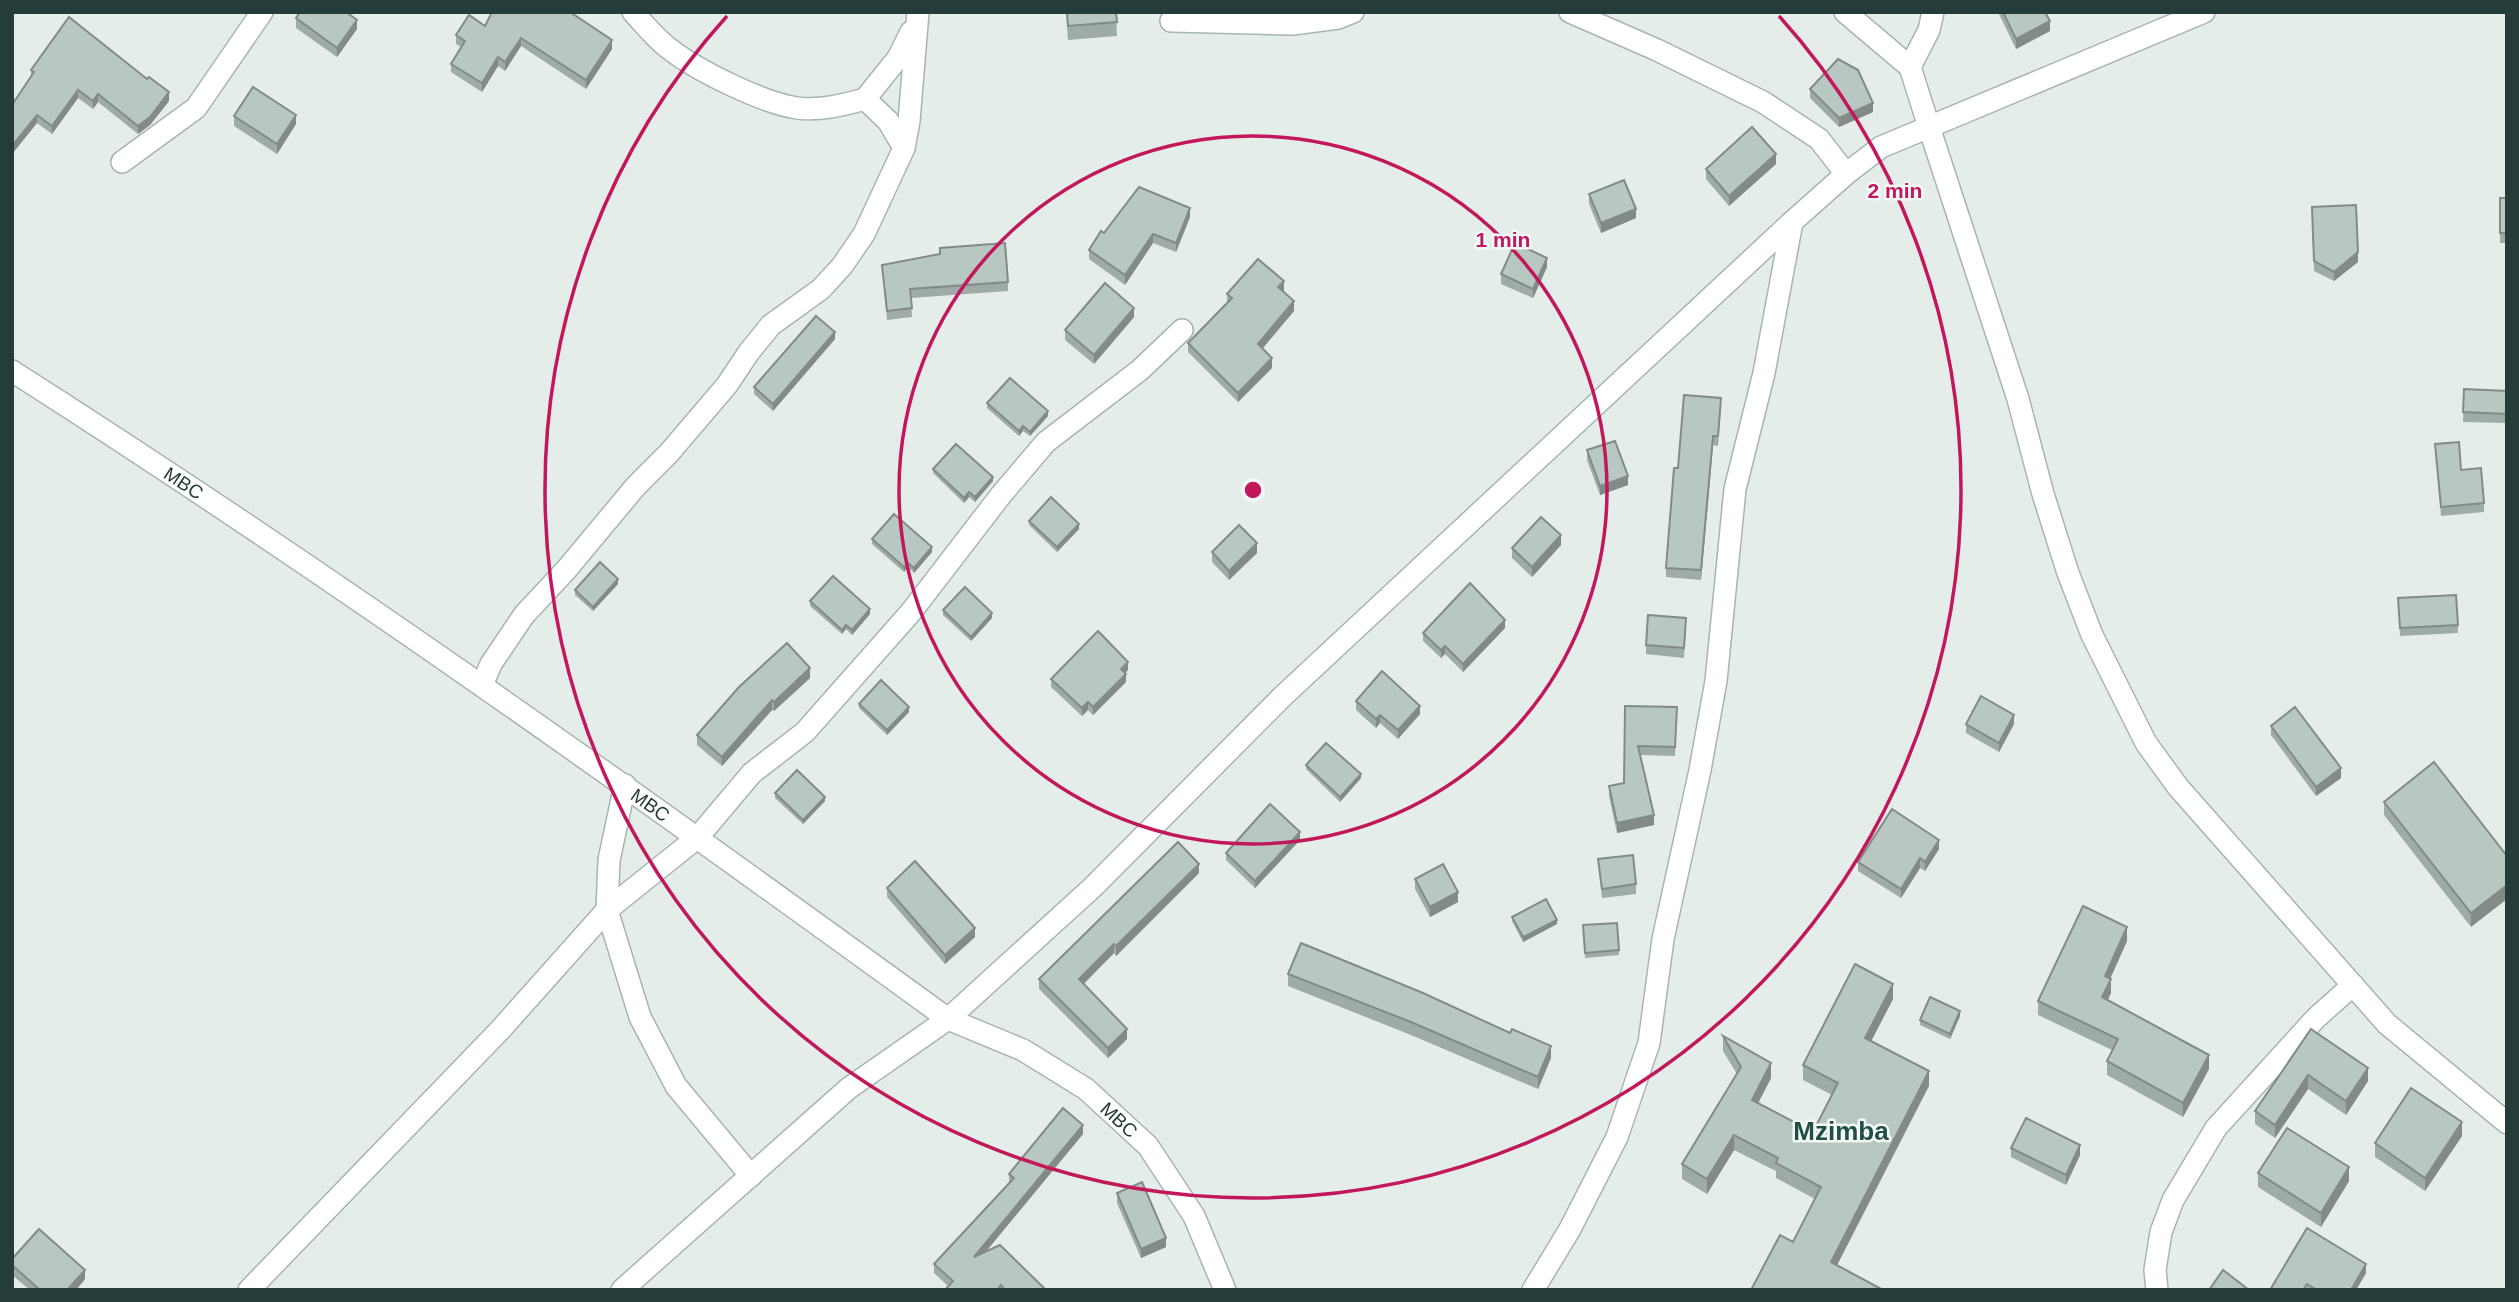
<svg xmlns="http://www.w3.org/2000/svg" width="2519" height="1302" font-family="Arial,sans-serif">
  <rect width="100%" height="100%" fill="#e4edea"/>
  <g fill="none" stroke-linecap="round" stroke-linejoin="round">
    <g stroke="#a7b5b1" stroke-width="24">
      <g id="minor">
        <path d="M633,12C645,25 657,40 671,50C698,71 763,103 797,108C820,111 843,105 865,99L888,121L904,148"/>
        <path d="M1570,12L1657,50L1763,102L1819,139L1846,174"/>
        <path d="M1845,12L1910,67L1929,127L2204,12"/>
        <path d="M1171,21L1293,24L1338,18L1353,12"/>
        <path d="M1910,67L1929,30L1933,12"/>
        <path d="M865,99L898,58L911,32"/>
        <path d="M122,162L196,108L262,12"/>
        <path id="s1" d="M12,371C332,575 641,796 948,1019L1023,1050L1086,1089L1148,1146L1194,1216L1225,1290"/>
        <path d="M482,685L491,664L524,615L566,570L636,486L669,453L727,385L749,352L771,325L821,289L842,266L864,234L904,148L909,121L918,12"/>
        <path d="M625,785L609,860L607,910L640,1017L676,1086L751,1176"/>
        <path d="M249,1290L501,1029L607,910L698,837L752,773L805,732L911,612L1001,495L1046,442L1140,370L1182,330"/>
        <path d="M622,1290L849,1088L948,1019L1093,887L1283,696L1792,222L1846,174L1881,147L1929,127L2018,399L2043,494L2068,573L2092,635L2146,743L2178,787L2387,1024L2507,1123"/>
        <path d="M1533,1290L1570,1229L1617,1137L1649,1043L1663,939L1700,770L1716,681L1735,489L1764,373L1792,222"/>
        <path d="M2157,1290L2155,1270L2161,1232L2173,1200L2216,1128L2316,1018L2353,985"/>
      </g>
    </g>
    <use href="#minor" stroke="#fff" stroke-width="21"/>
  </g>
  <g fill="#9faba8">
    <path d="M1066,12H1116L1117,36L1068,40Z"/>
    <path d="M1998,12H2045L2050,31L2016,49Z"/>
    <path d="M296,18L357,29L337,57L296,28Z"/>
    <path d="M485,26L612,49L586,89L521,46L505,71L498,66L482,92L451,72V64L461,47L456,44V35Z"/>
    <path d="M31,70L169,101L150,125L138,134L98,102L93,109L78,98L52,134L37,123L12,154V105L31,77Z"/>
    <path d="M1810,89L1873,112L1839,127L1810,98Z"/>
    <path d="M234,116L296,124L277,154L234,126Z"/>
    <path d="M1776,164L1729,206L1706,179V169Z"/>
    <path d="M1589,194L1636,218L1601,233L1589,204Z"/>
    <rect x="2500" y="198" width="7" height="45"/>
    <path d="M1190,217L1176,252L1153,243L1125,285L1089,259V250L1104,233Z"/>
    <path d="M2312,217L2358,262L2334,281L2314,271Z"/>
    <path d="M882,265L1008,282V291L911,298L912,317L887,320Z"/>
    <path d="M1547,267L1533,298L1501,284V274Z"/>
    <path d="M1284,290L1283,291L1294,311L1262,348L1272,368L1238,402L1188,352V343L1227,303V294Z"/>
    <path d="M1134,317L1094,364L1065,340V330Z"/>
    <path d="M835,339L773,411L754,394V387Z"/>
    <path d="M2464,389L2507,391V423L2463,422Z"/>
    <path d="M987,403L1048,416L1030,436L1023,431L1019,436L987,408Z"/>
    <path d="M1721,408L1718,446L1713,445L1701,580L1666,577V568L1678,468Z"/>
    <path d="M2435,444L2461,470L2484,503V512L2441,516Z"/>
    <path d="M1587,450L1628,485L1600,495L1587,460Z"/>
    <path d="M933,469L993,481L975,502L969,497L964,503L933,473Z"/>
    <path d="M1029,521L1079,529L1057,552L1029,525Z"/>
    <path d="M872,539L932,552L914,573L908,567L904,572L872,544Z"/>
    <path d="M1561,545L1532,577L1512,558V548Z"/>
    <path d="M1212,552L1257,553L1229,580L1212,562Z"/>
    <path d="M618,584L593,611L575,595V590Z"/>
    <path d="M2398,598L2458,625V633L2400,636Z"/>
    <path d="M810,601L870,614L852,635L846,629L842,634L810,606Z"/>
    <path d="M943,610L992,618L971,641L943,615Z"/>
    <path d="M1686,627L1684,658L1646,654V645Z"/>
    <path d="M1505,628L1463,672L1445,654L1441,658L1423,641V633Z"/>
    <path d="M1128,670L1125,673L1126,682L1093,715L1088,710L1082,716L1051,687V679Z"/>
    <path d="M810,678L774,711L772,710L722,766L697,745V735Z"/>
    <path d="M1356,701L1420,714L1398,739L1380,723L1376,728L1356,710Z"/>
    <path d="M859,704L909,712L887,735L859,708Z"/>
    <path d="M1625,706L1677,707L1675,756L1640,755L1654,825L1617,833L1609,796V786L1624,783Z"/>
    <path d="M1966,724H2014L1999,752L1966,733Z"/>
    <path d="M2271,726L2341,778L2316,796L2271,735Z"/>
    <path d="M1306,765L1361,778L1340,802L1306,769Z"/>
    <path d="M775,793L825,801L803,824L775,798Z"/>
    <path d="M2384,802L2507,856L2471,927L2384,815Z"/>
    <path d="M1300,840L1255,888L1226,860V853Z"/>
    <path d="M1939,849L1925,871L1920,868L1901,898L1858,871V862Z"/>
    <path d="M1598,859L1636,884V894L1602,898Z"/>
    <path d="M1199,873L1116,956L1114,953L1084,984L1127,1039L1108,1058L1039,989V979Z"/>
    <path d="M1415,879L1458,902L1430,917L1415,889Z"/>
    <path d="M887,888L975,937L945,964L887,897Z"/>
    <path d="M1512,917L1557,924L1523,942L1512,921Z"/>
    <path d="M1617,923L1619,955L1585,958L1583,925Z"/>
    <path d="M2127,941L2110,979L2111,993L2108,1000L2209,1069L2183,1117L2107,1075V1061L2112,1050L2038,1015V1001Z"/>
    <path d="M1288,974L1551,1058L1538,1089L1411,1035L1288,986Z"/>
    <path d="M1893,999L1871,1041L1929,1086L1793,1242L1815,1199L1776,1178V1171L1734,1150L1707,1194L1682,1179V1164L1737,1074L1723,1051V1036L1771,1078L1758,1103L1813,1132L1832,1095L1803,1080V1065Z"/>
    <path d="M1960,1016L1950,1039L1920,1025V1020Z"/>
    <path d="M2311,1029L2368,1081L2346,1115L2308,1089L2275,1138L2255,1124V1111Z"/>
    <path d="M1083,1134L986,1251L1046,1290H945L948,1286L934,1273V1264L1009,1183V1174Z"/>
    <path d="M2462,1136L2425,1191L2375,1157V1143Z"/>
    <path d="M2011,1148L2080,1155L2066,1185L2011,1157Z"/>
    <path d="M2258,1173L2349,1181L2321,1227L2258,1187Z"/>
    <path d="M1117,1193L1166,1247L1141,1258L1117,1203Z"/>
    <path d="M12,1259L85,1279L76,1290H30L12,1275Z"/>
    <path d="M2366,1273L2356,1290H2270Z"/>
  </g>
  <g fill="#828b88">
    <path d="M357,20V29L337,57V48Z"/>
    <path d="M2050,21V31L2016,49V39Z"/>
    <path d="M521,38V46L505,71V62Z"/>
    <path d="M612,40V49L586,89V80Z"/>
    <path d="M498,57V66L482,92V83Z"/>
    <path d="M78,90V98L52,134V126Z"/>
    <path d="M169,92V101L150,125L138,134V126Z"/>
    <path d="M98,94V102L93,109V101Z"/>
    <path d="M1873,103V112L1839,127V118Z"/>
    <path d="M37,115V123L12,154V146Z"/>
    <path d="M296,115V124L277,154V144Z"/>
    <path d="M1776,154V164L1729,206V196Z"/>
    <path d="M1190,208V217L1176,252V243Z"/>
    <path d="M1636,209V218L1601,233V223Z"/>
    <path d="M1153,234V243L1125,285V275Z"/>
    <path d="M2358,252V262L2334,281V272Z"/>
    <path d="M1547,258V267L1533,298V289Z"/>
    <path d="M1284,281V290L1278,297V287Z"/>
    <path d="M1294,301V311L1258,354V344Z"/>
    <path d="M1134,308V317L1094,364V355Z"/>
    <path d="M835,332V339L773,411V404Z"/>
    <path d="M1272,358V368L1238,402V393Z"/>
    <path d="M1048,411V416L1030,436V432Z"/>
    <path d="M1023,426V431L1019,436V431Z"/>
    <path d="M1713,436V445L1701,580V570Z"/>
    <path d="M1628,476V485L1600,495V486Z"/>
    <path d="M993,477V481L975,502V497Z"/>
    <path d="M969,492V497L964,503V498Z"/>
    <path d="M1079,524V529L1057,552V547Z"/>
    <path d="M1561,535V545L1532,577V567Z"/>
    <path d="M1257,543V553L1229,580V571Z"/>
    <path d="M932,547V552L914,573V568Z"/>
    <path d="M908,563V567L904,572V567Z"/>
    <path d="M618,579V584L593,611V607Z"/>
    <path d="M870,609V614L852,635V630Z"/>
    <path d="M992,613V618L971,641V637Z"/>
    <path d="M1505,620V628L1463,672V664Z"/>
    <path d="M846,625V629L842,634V630Z"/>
    <path d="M1445,646V654L1441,658V650Z"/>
    <path d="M1128,662V670L1121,677V669Z"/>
    <path d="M810,668V678L774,711V702Z"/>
    <path d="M1126,674V682L1093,715V707Z"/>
    <path d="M772,700V710L722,766V757Z"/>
    <path d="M1088,702V710L1082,716V708Z"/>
    <path d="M1420,706V714L1398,739V730Z"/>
    <path d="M909,707V712L887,735V730Z"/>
    <path d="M1380,715V723L1376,728V719Z"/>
    <path d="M2014,715V724L1999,752V743Z"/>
    <path d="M2341,768V778L2316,796V787Z"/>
    <path d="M1361,774V778L1340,802V797Z"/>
    <path d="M825,797V801L803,824V820Z"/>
    <path d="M1654,815V825L1617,833V823Z"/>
    <path d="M1300,832V840L1255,888V881Z"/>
    <path d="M1939,840V849L1925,871V862Z"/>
    <path d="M1920,858V868L1901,898V889Z"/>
    <path d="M1199,864V873L1116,956V946Z"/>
    <path d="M2507,885V899L2471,927V913Z"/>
    <path d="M1458,892V902L1430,917V907Z"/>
    <path d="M1557,920V924L1523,942V937Z"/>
    <path d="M2127,927V941L2105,990V976Z"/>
    <path d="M975,928V937L945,964V955Z"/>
    <path d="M1114,944V953L1079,988V979Z"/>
    <path d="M2111,979V993L2102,1011V997Z"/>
    <path d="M1893,984V999L1865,1053V1038Z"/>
    <path d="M1960,1011V1016L1950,1039V1034Z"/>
    <path d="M1127,1029V1039L1108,1058V1048Z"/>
    <path d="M1551,1046V1058L1538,1089V1077Z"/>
    <path d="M2209,1055V1069L2183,1117V1103Z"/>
    <path d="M1771,1063V1078L1752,1115V1100Z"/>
    <path d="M2368,1068V1081L2346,1115V1101Z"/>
    <path d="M1929,1071V1086L1831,1277V1262Z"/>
    <path d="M2308,1075V1089L2275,1138V1125Z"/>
    <path d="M2462,1122V1136L2425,1191V1178Z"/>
    <path d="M1083,1125V1134L974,1266V1257Z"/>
    <path d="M1734,1135V1150L1707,1194V1179Z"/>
    <path d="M2080,1145V1155L2066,1185V1175Z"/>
    <path d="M2349,1167V1181L2321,1227V1213Z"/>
    <path d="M1166,1238V1247L1141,1258V1249Z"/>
    <path d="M2366,1264V1273L2356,1290H2351Z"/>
    <path d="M85,1270V1279L76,1290H67Z"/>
  </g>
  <g fill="#b9c7c3" stroke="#828b88" stroke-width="2">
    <path d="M300,12H346L357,20L337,48L296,18Z"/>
    <path d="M492,12H570L612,40L586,80L521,38L505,62L498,57L482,83L451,64L465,41L456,35L469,15L485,26Z"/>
    <path d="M1067,12H1116L1117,22L1068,26Z"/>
    <path d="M2003,12H2045L2050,21L2016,39Z"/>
    <path d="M69,17L147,79L149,77L169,92L150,117L138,126L98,94L93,101L78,90L52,126L37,115L12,146V105L34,72L31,70Z"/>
    <path d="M1838,59L1858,70L1873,103L1839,118L1810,89Z"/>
    <path d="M253,87L296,115L277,144L234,116Z"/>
    <path d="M1752,127L1776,154L1729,196L1706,169Z"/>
    <path d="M1624,180L1636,209L1601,223L1589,194Z"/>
    <path d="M1139,187L1190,208L1176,243L1153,234L1125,275L1089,250L1101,231L1104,233Z"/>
    <rect x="2500" y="198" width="7" height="35"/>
    <path d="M2356,205L2358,252L2334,272L2314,261L2312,207Z"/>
    <path d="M1005,243L1008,282L910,289L912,308L887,311L882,265L940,254V248Z"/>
    <path d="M1515,243L1547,258L1533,289L1501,274Z"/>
    <path d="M1258,259L1284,281L1278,287L1294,301L1258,344L1272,358L1238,393L1188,343L1232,298L1227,294Z"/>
    <path d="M1105,283L1134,308L1094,355L1065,330Z"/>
    <path d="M816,316L835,332L773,404L754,387Z"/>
    <path d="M1010,378L1048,411L1030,432L1023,426L1019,431L987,403Z"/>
    <path d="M2464,389L2507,391V414L2463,412Z"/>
    <path d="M1684,395L1721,398L1718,436H1713L1701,570L1666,568L1674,468H1678Z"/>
    <path d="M1615,441L1628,476L1600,486L1587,450Z"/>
    <path d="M2459,442L2461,470L2481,468L2484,503L2441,507L2435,444Z"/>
    <path d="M956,444L993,477L975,497L969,492L964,498L933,469Z"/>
    <path d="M1051,497L1079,524L1057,547L1029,521Z"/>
    <path d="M894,514L932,547L914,568L908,563L904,567L872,539Z"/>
    <path d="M1541,517L1561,535L1532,567L1512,548Z"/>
    <path d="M1239,525L1257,543L1229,571L1212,552Z"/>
    <path d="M600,562L618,579L593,607L575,590Z"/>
    <path d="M833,576L870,609L852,630L846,625L842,630L810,601Z"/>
    <path d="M1470,583L1505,620L1463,664L1445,646L1441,650L1423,633Z"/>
    <path d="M965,587L992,613L971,637L943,610Z"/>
    <path d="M2456,595L2458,625L2400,628L2398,598Z"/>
    <path d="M1648,615L1686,618L1684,648L1646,645Z"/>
    <path d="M1098,631L1128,662L1121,669L1126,674L1093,707L1088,702L1082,708L1051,679Z"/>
    <path d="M787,643L810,668L774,702L772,700L722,757L697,735L739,687Z"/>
    <path d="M1382,671L1420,706L1398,730L1380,715L1376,719L1356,701Z"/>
    <path d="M881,680L909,707L887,730L859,704Z"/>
    <path d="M1981,696L2014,715L1999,743L1966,724Z"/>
    <path d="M1625,706L1677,707L1675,747L1638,746L1654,815L1617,823L1609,786L1624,783Z"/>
    <path d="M2295,707L2341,768L2316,787L2271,726Z"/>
    <path d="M1326,743L1361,774L1340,797L1306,765Z"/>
    <path d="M2434,762L2507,856V885L2471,913L2384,802Z"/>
    <path d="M797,770L825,797L803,820L775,793Z"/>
    <path d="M1270,804L1300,832L1255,881L1226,853Z"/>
    <path d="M1892,809L1939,840L1925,862L1920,858L1901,889L1858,862Z"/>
    <path d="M1178,842L1199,864L1116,946L1114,944L1079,979L1127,1029L1108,1048L1039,979Z"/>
    <path d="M1633,855L1636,884L1602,889L1598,859Z"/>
    <path d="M915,861L975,928L945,955L887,888Z"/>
    <path d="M1443,864L1458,892L1430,907L1415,879Z"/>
    <path d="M1546,899L1557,920L1523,937L1512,917Z"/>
    <path d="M2083,906L2127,927L2105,976L2111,979L2102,997L2209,1055L2183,1103L2107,1061L2118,1039L2038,1001Z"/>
    <path d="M1617,923L1619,950L1585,953L1583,925Z"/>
    <path d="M1301,943L1423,993L1510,1033L1512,1029L1551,1046L1538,1077L1411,1022L1288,974Z"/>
    <path d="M1855,964L1893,984L1865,1038L1929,1071L1831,1262L1883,1290H1751L1780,1235L1793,1242L1821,1187L1776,1163L1778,1158L1734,1135L1707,1179L1682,1164L1741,1067L1723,1036L1771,1063L1752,1100L1813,1132L1838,1083L1803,1065Z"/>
    <path d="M1930,997L1960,1011L1950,1034L1920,1020Z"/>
    <path d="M2311,1029L2368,1068L2346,1101L2308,1075L2275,1125L2255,1111Z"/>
    <path d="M2411,1088L2462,1122L2425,1178L2375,1143Z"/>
    <path d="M1063,1108L1083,1125L974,1257L1000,1245L1046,1290H1005L1001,1285L997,1290H945L953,1281L934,1264L1014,1178L1009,1174Z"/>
    <path d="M2026,1118L2080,1145L2066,1175L2011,1148Z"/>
    <path d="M2287,1128L2349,1167L2321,1213L2258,1173Z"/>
    <path d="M1142,1182L1166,1238L1141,1249L1117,1193Z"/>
    <path d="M2307,1228L2366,1264L2351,1290H2317L2307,1284L2303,1290H2270Z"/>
    <path d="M39,1229L85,1270L67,1290H40L12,1265V1259Z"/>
    <path d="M2223,1270L2249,1290H2209Z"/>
  </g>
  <g fill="none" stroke="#c2185b" stroke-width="3.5">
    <circle cx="1253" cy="490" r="354"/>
    <path d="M1779 16A708 708 0 1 1 727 16"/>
  </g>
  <g text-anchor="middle" stroke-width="5" stroke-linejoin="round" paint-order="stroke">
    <g font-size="19" fill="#243d39" stroke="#f4f9f7">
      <text dy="7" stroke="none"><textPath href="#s1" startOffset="205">MBC</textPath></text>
      <text dy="7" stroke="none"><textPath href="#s1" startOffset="772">MBC</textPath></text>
      <text dy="7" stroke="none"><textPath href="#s1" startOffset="1339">MBC</textPath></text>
    </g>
    <g font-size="26" font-weight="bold" fill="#214f48" stroke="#f4f9f7">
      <text x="1841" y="1140">Mzimba</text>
    </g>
  </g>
  <circle cx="1253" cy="490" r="10" fill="#c2185b" stroke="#f4f9f7" stroke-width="3.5"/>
  <g font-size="21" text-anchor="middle" font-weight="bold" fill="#c2185b" stroke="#f4f9f7" stroke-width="5" stroke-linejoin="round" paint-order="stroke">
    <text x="1895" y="198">2 min</text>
    <text x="1503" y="247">1 min</text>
  </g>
  <rect width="2519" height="1302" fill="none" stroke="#243d39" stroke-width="28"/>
</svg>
